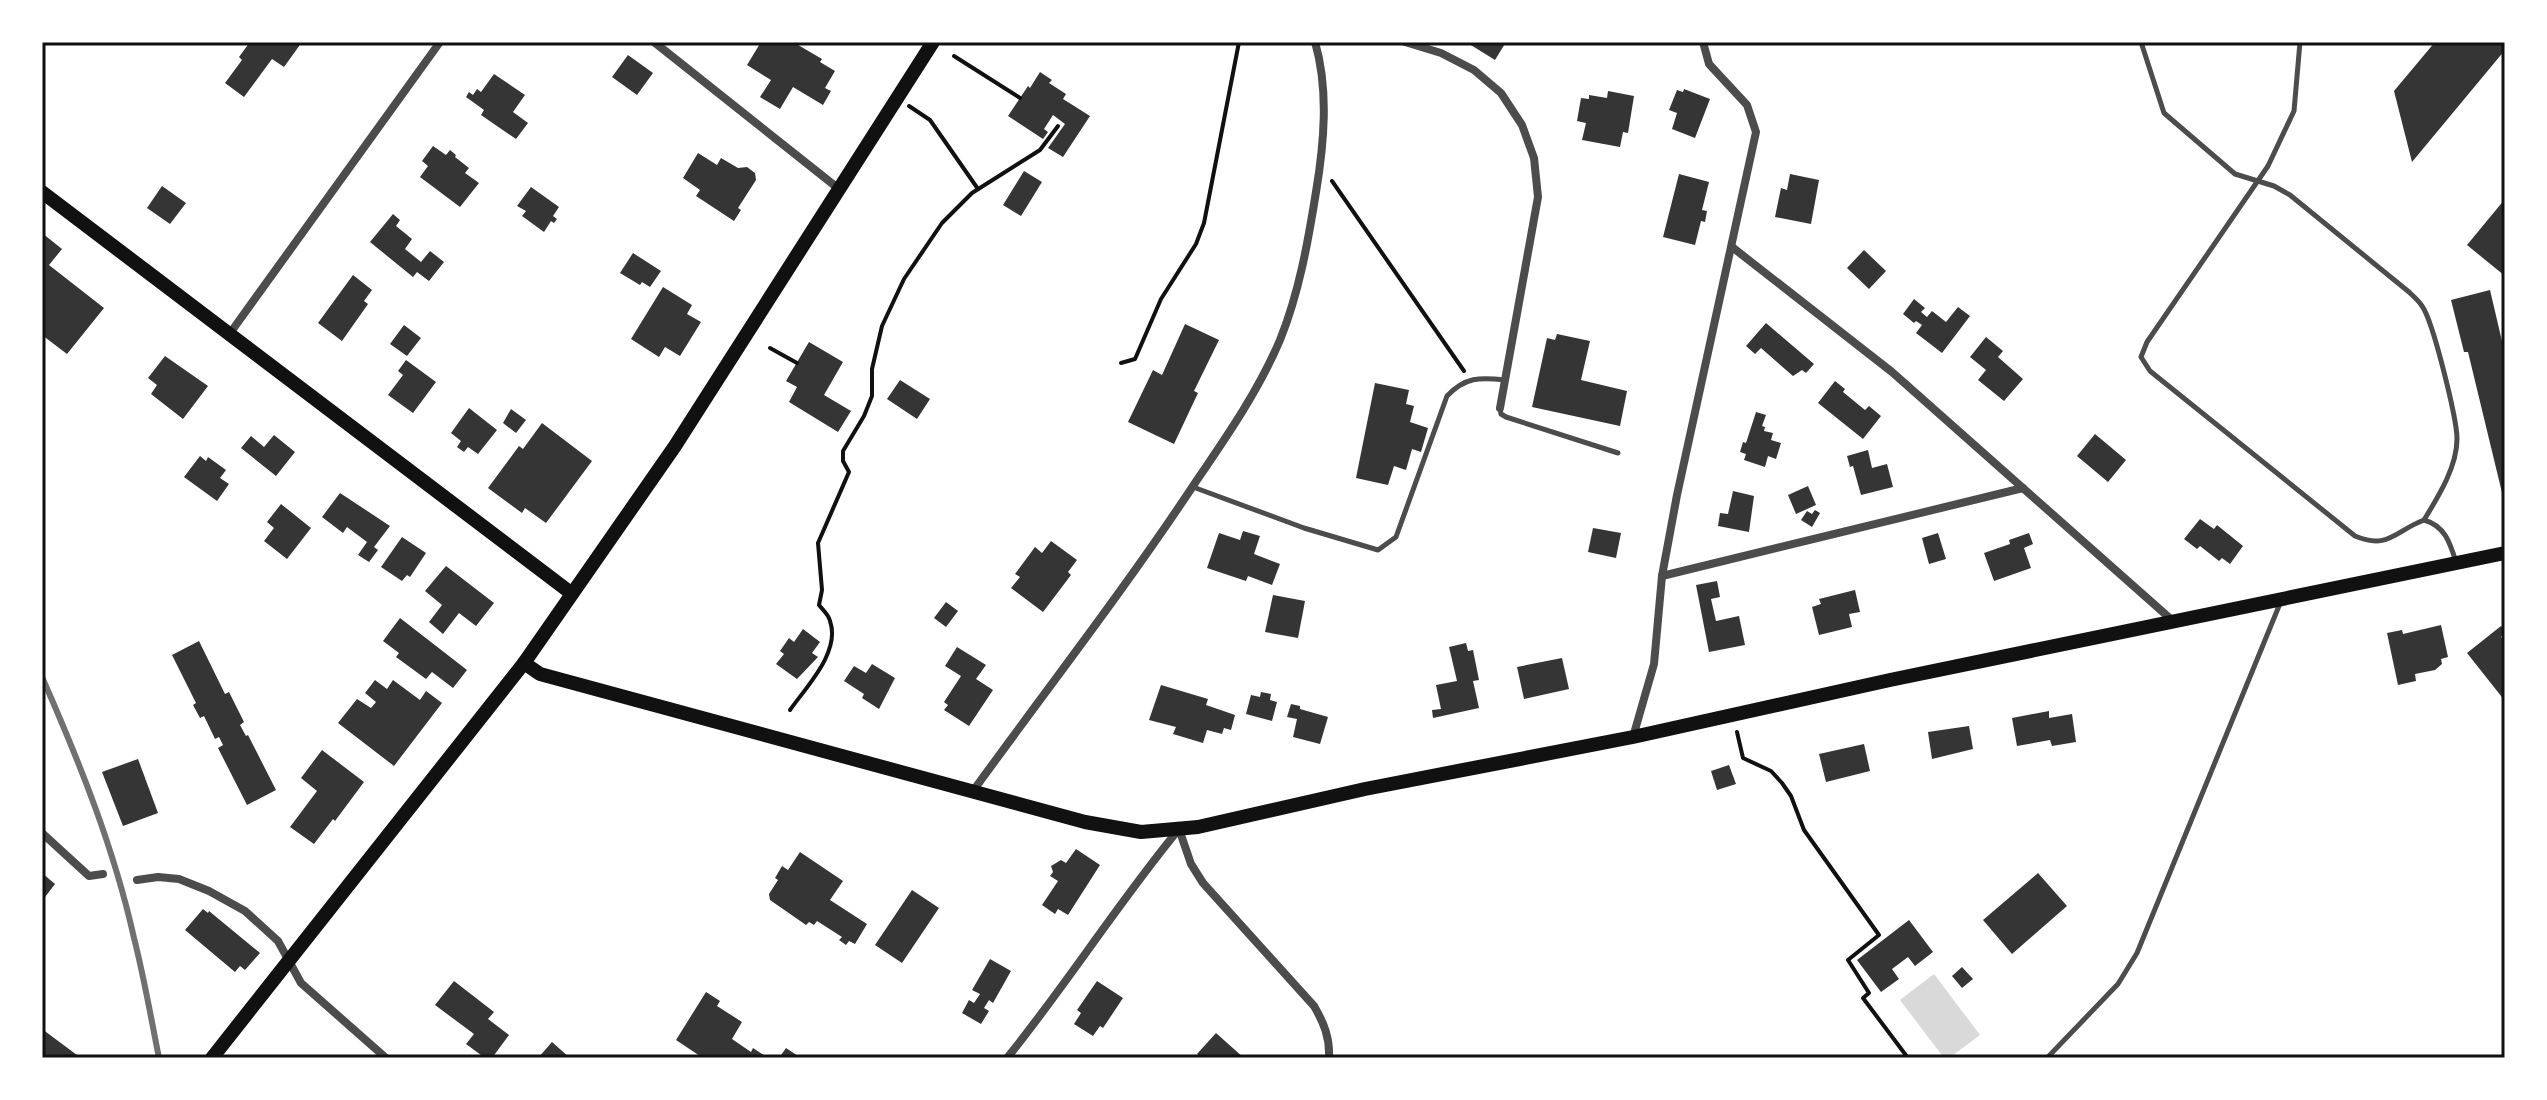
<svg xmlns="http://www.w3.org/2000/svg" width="2547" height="1100" font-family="'Public Sans',sans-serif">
  <rect width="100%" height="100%" fill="#fff"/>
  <path fill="#d9d9d9" d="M1934,974L1980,1035L1949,1058H1944L1900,1000Z"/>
  <g fill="#353535">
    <path d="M250,42H302L284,67L272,59L244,97L225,83L242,60L239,57Z"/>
    <path d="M761,42L790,44L793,42L822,59L820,62L835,71L825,88L831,91L823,105L793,87L780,109L760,97L771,80L747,65Z"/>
    <path d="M1466,42H1506L1495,60Z"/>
    <path d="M2435,42H2505V50L2412,162L2394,91Z"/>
    <path d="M628,55L653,73L637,95L612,77Z"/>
    <path d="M1040,72L1052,80L1049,83L1066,94L1063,99L1090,116L1063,157L1048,148L1065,124L1053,115L1044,129L1048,132L1043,139L1008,116L1028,86L1030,88Z"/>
    <path d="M494,74L525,95L513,112L528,123L516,139L481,115L484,110L466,97L469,92L473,95L477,89L481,92Z"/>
    <path d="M1684,89L1710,99L1695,138L1672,129L1677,113L1669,110L1677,90L1683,92Z"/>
    <path d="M1608,91L1634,96L1628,133L1623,132L1620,147L1582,140L1586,123L1577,121L1581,98L1589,99V95L1607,98Z"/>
    <path d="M433,146L446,155L450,150L456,155L455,157L469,168L465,173L479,183L460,207L420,177L428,166L422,161Z"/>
    <path d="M698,153L717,165L721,158L738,168L747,167L755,173L756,180L738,208L741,210L734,221L696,196L700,190L683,178Z"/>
    <path d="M1024,171L1042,182L1021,216L1003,205Z"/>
    <path d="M1679,174L1709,182L1702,210L1707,211L1705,222L1701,221L1695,245L1663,237Z"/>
    <path d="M1790,174L1819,180L1811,224L1775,217L1781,188L1787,190Z"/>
    <path d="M162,186L186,203L170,224L147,208Z"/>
    <path d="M531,187L559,207L553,216L557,219L554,223L551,221L544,232L522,216L526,211L517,206Z"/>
    <path d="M2505,199V276L2467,245Z"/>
    <path d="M393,214L400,220L396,226L412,239L405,249L421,262L430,251L444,262L429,281L417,272L413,277L370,242Z"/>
    <path d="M42,233L62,249L49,265L104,308L67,354L42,335Z"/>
    <path d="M1864,250L1886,271L1869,289L1847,268Z"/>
    <path d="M633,253L661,271L650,287L642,282L640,285L620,273Z"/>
    <path d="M353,275L372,290L364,301L368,304L342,341L318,323Z"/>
    <path d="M663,287L692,305L687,314L701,322L680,356L665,347L659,357L631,339Z"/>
    <path d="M2490,290L2505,354L2504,501L2468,352H2464L2451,300Z"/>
    <path d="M1914,299L1925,308L1921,312L1927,317L1932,311L1946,322L1958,307L1970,316L1942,353L1916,333L1922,325L1916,321L1914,323L1903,314Z"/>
    <path d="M1766,323L1814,364L1806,373L1802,370L1793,376L1761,348L1755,354L1746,346Z"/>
    <path d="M1185,324L1219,340L1194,391L1198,393L1174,444L1128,422L1153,370L1162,375Z"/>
    <path d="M404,325L421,338L407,356L390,344Z"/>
    <path d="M1557,334L1590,341L1581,380L1627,391L1620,426L1532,407L1547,338L1555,340Z"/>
    <path d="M1986,337L2003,351L1998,357L2023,379L2004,401L1978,380L1986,370L1970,357Z"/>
    <path d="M809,342L843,362L824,395L851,411L838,432L789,402L797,387L786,381Z"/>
    <path d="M165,356L208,386L183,419L151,394L157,385L148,378Z"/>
    <path d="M406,360L436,382L413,413L388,395L403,375L398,371Z"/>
    <path d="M900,380L930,399L917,419L887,399Z"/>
    <path d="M1835,381L1845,389L1843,392L1865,410L1869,406L1881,416L1863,439L1818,403Z"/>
    <path d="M1375,383L1409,390L1406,404L1414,406L1410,422L1428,428L1421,452L1412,449L1406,470L1394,466L1388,485L1356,478Z"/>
    <path d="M469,408L497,430L478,454L468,447L464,452L457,447L461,441L451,433Z"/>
    <path d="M511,409L526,420L516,433L503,423Z"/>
    <path d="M1756,412L1766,415L1762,426L1765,427L1764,431L1773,433L1771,440L1781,443L1776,459L1768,456L1765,467L1744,460L1746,454L1740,452L1743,442L1746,443Z"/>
    <path d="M542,423L592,461L546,523L525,508L522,513L488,488L519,446L523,449Z"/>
    <path d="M2095,434L2126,460L2108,482L2077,456Z"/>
    <path d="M274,435L295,452L276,476L241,448L251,436L264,447Z"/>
    <path d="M1868,450L1872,468L1887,464L1893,487L1861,495L1853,466L1850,467L1847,456Z"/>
    <path d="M200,456L206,461L208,457L226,470L220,478L229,484L217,501L184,477Z"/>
    <path d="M1808,486L1816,505L1796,514L1788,495Z"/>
    <path d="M1733,491L1754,496L1749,532L1718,526L1720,513L1728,514Z"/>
    <path d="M340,493L390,526L374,547L378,550L369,562L358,555L367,542L347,527L343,533L322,517Z"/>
    <path d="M281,504L311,528L287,559L264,541L274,528L267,522Z"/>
    <path d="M1815,510L1820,513L1812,527L1801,520L1807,511L1812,514Z"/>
    <path d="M2200,519L2214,529L2217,525L2243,546L2230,564L2222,558L2219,561L2200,546L2197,549L2184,539Z"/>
    <path d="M1593,528L1621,533L1616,558L1588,552Z"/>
    <path d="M1243,531L1260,536L1254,554L1280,564L1272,585L1248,576L1246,581L1207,568L1219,533L1240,540Z"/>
    <path d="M1938,533L1946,559L1929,564L1922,538Z"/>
    <path d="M2029,533L2033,544L2024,548L2031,568L1994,581L1984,553L2010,544L2009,540Z"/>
    <path d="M402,537L426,553L410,577L407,575L402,581L381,567Z"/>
    <path d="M1051,541L1077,560L1068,572L1071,575L1043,612L1011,588L1020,577L1015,574L1035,547L1042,553Z"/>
    <path d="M446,566L494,603L476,626L459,613L443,634L429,622L442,605L425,591Z"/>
    <path d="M1717,581L1720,597L1711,599L1716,621L1739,616L1745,645L1709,652L1696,585Z"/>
    <path d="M1855,590L1860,612L1849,614L1852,627L1819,635L1812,607L1821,604L1819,599Z"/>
    <path d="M1273,595L1305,601L1298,638L1265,632Z"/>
    <path d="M946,602L958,611L946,627L934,618Z"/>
    <path d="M400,618L467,670L453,688L432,672L426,679L396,657L399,653L383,641Z"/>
    <path d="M2441,625L2448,657L2441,659L2442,664L2435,670L2415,674L2416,681L2398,685L2387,633L2402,630L2403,634Z"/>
    <path d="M2501,626L2505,631L2501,637L2505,642V701L2467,653Z"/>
    <path d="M803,629L820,642L812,653L818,657L797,679L776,664L784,654L780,651L789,638L794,642Z"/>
    <path d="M199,641L225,694L229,692L244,722L240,725L246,736L248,735L276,790L247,805L218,748L223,745L219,737L215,739L204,716L200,718L193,705L196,703L172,655Z"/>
    <path d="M1466,643L1468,651L1473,650L1479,680L1473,681L1479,708L1433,718L1432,710L1441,709L1436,685L1457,681L1449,647Z"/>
    <path d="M957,647L986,665L976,679L993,690L969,726L944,710L948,705L944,702L961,676L945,666Z"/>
    <path d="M1562,658L1569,689L1524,699L1517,667Z"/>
    <path d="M872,664L895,678L879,709L862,698L864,694L844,681L854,666L866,673Z"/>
    <path d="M375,680L387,689L393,680L420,700L426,691L442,703L394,766L338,723L357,699L371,708L376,702L365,693Z"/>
    <path d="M1161,685L1208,699L1206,705L1235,715L1231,730L1224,728L1222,734L1207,730L1203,743L1173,734L1176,727L1149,720Z"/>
    <path d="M1261,692L1271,694L1270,700L1277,702L1272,721L1246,714L1251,695L1260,697Z"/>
    <path d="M1291,704L1300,706V709L1328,717L1320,744L1293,737L1297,719L1287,717Z"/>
    <path d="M2049,711V718L2072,714L2076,742L2052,746L2050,740L2017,746L2012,718Z"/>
    <path d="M1969,726L1973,749L1932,759L1928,732Z"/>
    <path d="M1864,744L1870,771L1826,782L1819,754Z"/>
    <path d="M322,750L364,782L335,821L333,819L314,844L290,827L317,791L301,778Z"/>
    <path d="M138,759L158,813L123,826L102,772Z"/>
    <path d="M1729,765L1736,784L1717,790L1711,771Z"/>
    <path d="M1076,849L1100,865L1068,915L1058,909L1055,914L1042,905L1058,881L1050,876L1053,872L1051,866L1061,860L1066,863Z"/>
    <path d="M800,852L843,881L830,900L867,924L855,944L849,941L846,945L839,940L842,937L817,921L814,925L809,922L806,925L770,900L769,894L778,880L775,878L782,866L788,870Z"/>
    <path d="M42,873L55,884L42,901Z"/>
    <path d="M2038,873L2067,906L2012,954L1983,920Z"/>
    <path d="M912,890L939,908L902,963L875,945Z"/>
    <path d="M203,909L208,913L209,911L260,953L245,970L240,966L235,972L185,930Z"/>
    <path d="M1909,920L1933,952L1915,966L1908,957L1892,969L1899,979L1881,992L1857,960Z"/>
    <path d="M990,959L1011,971L993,1003L989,1000L984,1008L989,1011L981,1024L962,1013L969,1000L974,1003L980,994L972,990Z"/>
    <path d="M1962,967L1973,979L1962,988L1952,976Z"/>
    <path d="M454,981L494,1012L488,1019L509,1035L492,1058H485L466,1044L474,1034L435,1005Z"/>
    <path d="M1097,981L1123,998L1103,1028L1100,1026L1093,1036L1074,1024L1081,1013L1077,1010Z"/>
    <path d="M706,992L720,1001L717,1006L742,1022L732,1039L751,1052L753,1048L768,1058H703L676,1040Z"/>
    <path d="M42,1029L81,1058H42Z"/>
    <path d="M1216,1033L1244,1058H1202L1197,1054Z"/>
    <path d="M552,1042L570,1058H538Z"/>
    <path d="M786,1048L801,1058H779Z"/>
  </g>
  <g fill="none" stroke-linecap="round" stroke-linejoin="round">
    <g stroke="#111" stroke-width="4">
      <path d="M954,56L1020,98"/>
      <path d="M909,106L930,120L978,189"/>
      <path d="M1332,181L1464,371"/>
      <path d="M770,348L797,363"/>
      <path d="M1121,363L1135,359L1161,299L1196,244L1204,223L1239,42"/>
      <path d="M790,710C806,687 841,652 830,621C829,615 823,610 819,605L822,590L818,543L849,472L843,461V451L864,416L872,396V369L882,326L904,279L942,223L972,193L1040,150L1058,126"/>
      <path d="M1737,732L1743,758L1771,771L1782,783L1791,796L1804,830L1879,935L1848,960L1869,993L1863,998L1908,1058"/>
    </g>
    <g stroke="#4c4c4c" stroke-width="5">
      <path d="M2141,42L2164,113L2235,174L2274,186L2290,195L2409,292C2413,296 2419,301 2422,306C2433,321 2457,419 2457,439C2457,467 2438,497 2424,520"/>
      <path d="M2300,42L2294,111L2268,166L2147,342L2141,357L2150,371L2355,536C2388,550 2395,531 2424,520C2445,526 2450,543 2456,562"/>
      <path d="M1500,408L1501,414L1506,417L1618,453"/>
      <path d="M1193,487L1304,528L1378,550L1396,537L1447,396C1465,377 1480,377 1505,380"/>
      <path d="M2047,1058L2118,984L2137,953L2281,601"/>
    </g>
    <g stroke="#4c4c4c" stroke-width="8">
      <path d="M654,42L839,189"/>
      <path d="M1405,42L1441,53L1474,70L1501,93L1522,125L1534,158L1538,197L1500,408"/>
      <path d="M1732,247L1892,372L2173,621"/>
      <path d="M228,336L440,42"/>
      <path d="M1662,576L2023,488"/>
      <path d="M1633,737L1654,664L1662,576L1677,495L1756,132L1747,105L1709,64L1703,42"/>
      <path d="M973,791C1047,689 1124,590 1193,486C1225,439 1258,392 1280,340C1299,293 1308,242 1316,192C1324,144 1329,90 1315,42"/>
      <path d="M1179,829L1191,864L1203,883L1314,1006C1324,1023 1330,1038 1329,1058"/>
      <path d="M42,833L89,876L103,874"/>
      <path d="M137,880L158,877L179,879L209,891L245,911L278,941L301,983L386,1058"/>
      <path d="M1007,1058C1067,984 1118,903 1179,829"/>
    </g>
    <g stroke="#111" stroke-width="14">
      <path d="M42,192L571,593"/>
      <path d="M524,663L540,674L1085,822L1141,832L1198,827L1365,789L1633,737L1890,680L2505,553"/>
      <path d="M212,1058L524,663L675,446L933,42"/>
    </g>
    <path stroke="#707070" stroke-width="6" d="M42,677C79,761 114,848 134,938C144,977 151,1018 159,1058"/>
  </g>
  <rect width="2547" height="1100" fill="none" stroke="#ffffff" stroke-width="88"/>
  <rect x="44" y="44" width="2459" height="1012" fill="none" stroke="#111" stroke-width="3"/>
</svg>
